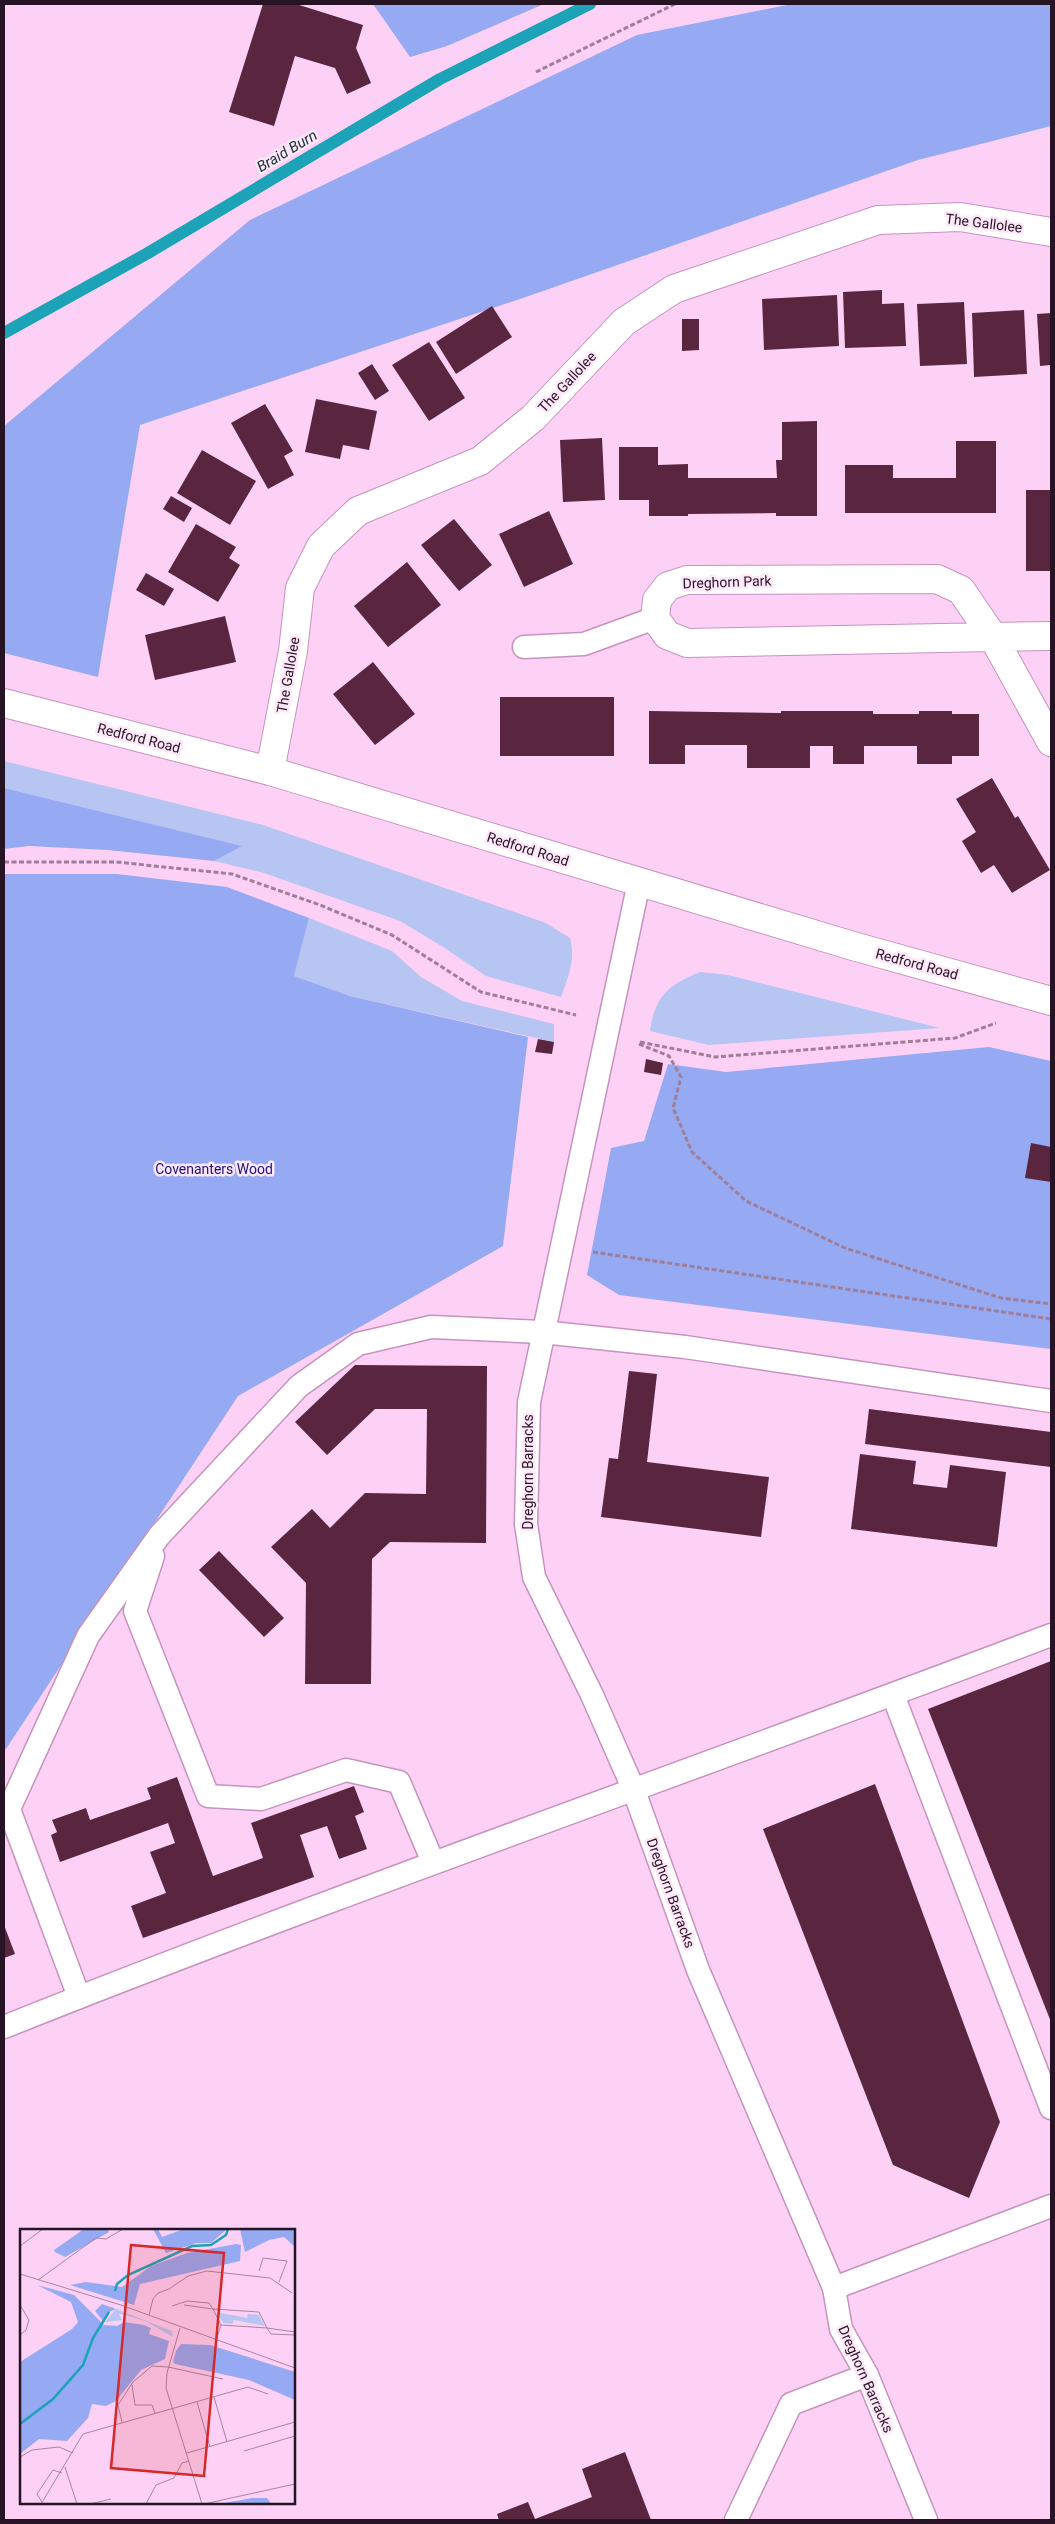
<svg xmlns="http://www.w3.org/2000/svg" width="1055" height="2524" font-family="Roboto,sans-serif">
  <rect width="100%" height="100%" fill="#fdd1f6"/>
  <g fill="#b7c5f3">
    <path d="M4,761L263,825L546,923L570,938C576,960 568,977 561,997L486,976L443,947L400,921L264,873L214,861L241,846L4,788Z"/>
    <path d="M309,918L392,951L421,977L462,1001L554,1024V1042L350,996L294,976Z"/>
    <path d="M700,972L728,975L940,1028L709,1045L650,1031C655,996 668,985 700,972Z"/>
  </g>
  <g fill="#95aaf3">
    <path d="M373,4H544L447,46L410,57Z"/>
    <path d="M792,4H1051V126L918,160L523,298L140,425L98,677L4,653V426L250,220L637,35Z"/>
    <path d="M4,788L242,846L214,861L108,850L29,846L4,849Z"/>
    <path d="M4,874H117L227,887L309,918L294,976L350,996L528,1037L503,1246L238,1396L4,1752Z"/>
    <path d="M989,1047L1051,1061V1349L619,1295L587,1275L611,1148L644,1141L668,1064L726,1072Z"/>
  </g>
  <g fill="none" stroke-linecap="round" stroke-linejoin="round">
    <path stroke="#1ca3b8" stroke-width="12" d="M4,333L148,253L440,79L590,4"/>
  </g>
  <g fill="#5a253f">
    <path d="M263,4H296L363,25L356,48L371,83L347,94L335,68L295,56L274,126L229,112Z"/>
    <path d="M882,290V304L904,303L906,346L845,348L843,292Z"/>
    <path d="M837,295L839,346L764,350L762,299Z"/>
    <path d="M964,302L967,364L920,366L917,304Z"/>
    <path d="M492,306L512,337L456,374L436,342Z"/>
    <path d="M1024,310L1027,374L974,377L972,313Z"/>
    <path d="M1051,313V365L1040,366L1037,314Z"/>
    <path d="M682,319H699V350L682,351Z"/>
    <path d="M429,342L465,398L429,421L392,365Z"/>
    <path d="M372,364L389,391L375,400L358,373Z"/>
    <path d="M316,399L377,411L369,450L343,445L340,459L305,452Z"/>
    <path d="M265,404L293,451L284,456L294,475L268,489L231,423Z"/>
    <path d="M817,421V516H776V513L688,514V516H649V500H619V447H658V465L688,464V478H777L776,460H782V422Z"/>
    <path d="M602,438L605,500L563,502L560,440Z"/>
    <path d="M956,441H996V513H845V465H893V478H956Z"/>
    <path d="M202,450L256,481L230,525L177,493Z"/>
    <rect x="1026" y="490" width="25" height="81"/>
    <path d="M171,496L192,508L184,522L163,509Z"/>
    <path d="M549,511L573,564L524,587L499,534Z"/>
    <path d="M454,519L492,565L459,591L421,545Z"/>
    <path d="M196,524L236,547L229,558L240,565L218,602L168,572Z"/>
    <path d="M407,562L441,605L388,647L354,606Z"/>
    <path d="M146,573L174,589L164,606L136,590Z"/>
    <path d="M225,616L236,662L155,680L145,635Z"/>
    <path d="M373,662L415,714L375,745L333,694Z"/>
    <rect x="500" y="697" width="114" height="59"/>
    <path d="M649,711L781,713V711H873V714H919V711H952V714H979V756H952V764H917V746H864V764H833V746H810V768H747V745H685V764H649Z"/>
    <path d="M992,778L1015,818L1018,816L1050,870L1012,893L994,865L981,873L962,841L976,832L956,799Z"/>
    <path d="M538,1039L554,1042L552,1054L535,1052Z"/>
    <path d="M646,1059L663,1063L661,1075L644,1072Z"/>
    <path d="M1031,1143L1051,1147V1182L1025,1178Z"/>
    <path d="M355,1365L487,1366L486,1543L390,1542L372,1559L371,1684H305L306,1583L271,1547L312,1509L330,1528L365,1493L426,1494L427,1409H375L327,1455L295,1422Z"/>
    <path d="M629,1371L657,1374L647,1462L769,1477L761,1537L601,1517L609,1458L618,1459Z"/>
    <path d="M869,1409L1051,1432V1467L865,1444Z"/>
    <path d="M860,1454L916,1461L913,1484L947,1488L950,1465L1006,1472L997,1547L851,1529Z"/>
    <path d="M219,1551L284,1618L264,1637L199,1570Z"/>
    <path d="M1051,1661V2022L928,1709Z"/>
    <path d="M177,1777L213,1876L263,1858L251,1823L354,1786L364,1812L355,1816L367,1849L339,1859L327,1826L300,1835L314,1877L143,1938L131,1906L166,1893L150,1852L175,1843L168,1823L60,1862L51,1835L57,1832L52,1820L86,1808L90,1820L151,1799L147,1788Z"/>
    <path d="M875,1784L1000,2122L969,2198L893,2165L763,1829Z"/>
    <path d="M4,1925L15,1954L4,1958Z"/>
    <path d="M625,2452L651,2520H499L497,2514L528,2502L535,2519L592,2497L582,2469Z"/>
  </g>
  <g fill="none" stroke-linecap="round" stroke-linejoin="round">
    <g stroke="#c693bf" stroke-width="25">
      <g id="lane">
        <path d="M524,647L584,644L655,618"/>
        <path d="M639,882L529,1402L526,1524L534,1577L592,1695L633,1788L698,1970L834,2288L841,2329L867,2375L926,2520"/>
        <path d="M153,1556L135,1611L208,1796L261,1799L346,1770L399,1782L433,1862"/>
        <path d="M893,1695L1051,2108"/>
        <path d="M79,1997L9,1809L88,1636L159,1536L299,1386L358,1344L431,1327L542,1332L685,1347L1051,1401"/>
        <path d="M4,2027C350,1889 703,1767 1051,1635"/>
        <path d="M834,2288L1051,2206"/>
        <path d="M736,2520L791,2404L867,2375"/>
      </g>
    </g>
    <g stroke="#c693bf" stroke-width="30">
      <g id="street">
        <path d="M1051,636L993,637L961,590L937,579L687,580L668,586L657,600L655,618L667,635L687,643L993,637L1051,742"/>
        <path d="M270,771L293,651L300,588L321,546L358,511L480,461L533,418L624,322L674,289L878,220L960,217L1051,232"/>
      </g>
    </g>
    <g stroke="#c693bf" stroke-width="30">
      <path id="secondary" d="M4,703L270,771L853,946L1051,1001"/>
    </g>
    <g stroke="#a07e9a" stroke-width="3" stroke-dasharray="5 2.5" stroke-linecap="butt">
      <path d="M536,72L675,4"/>
      <path d="M4,862H116L232,874L320,905L392,935L481,992L576,1015"/>
      <path d="M640,1042L715,1057L955,1038L996,1023"/>
      <path d="M639,1044L669,1056L681,1077L673,1108L692,1152L746,1201L845,1248L1001,1298L1051,1304"/>
      <path d="M593,1252L1051,1319"/>
    </g>
    <use href="#lane" stroke="#fff" stroke-width="22"/>
    <use href="#street" stroke="#fff" stroke-width="28"/>
    <use href="#secondary" stroke="#fff" stroke-width="28"/>
  </g>
  <g text-anchor="middle" stroke-width="5" stroke-linejoin="round" paint-order="stroke">
    <g font-size="14" fill="#261323" stroke="#fde7f9">
      <text transform="translate(984 223) rotate(7)" y="5">The Gallolee</text>
      <text transform="translate(567 382) rotate(-47)" y="5">The Gallolee</text>
      <text transform="translate(727 582) rotate(-2)" y="5">Dreghorn Park</text>
      <text transform="translate(288 675) rotate(-80)" y="5">The Gallolee</text>
      <text transform="translate(139 738) rotate(14)" y="5">Redford Road</text>
      <text transform="translate(528 849) rotate(17)" y="5">Redford Road</text>
      <text transform="translate(917 964) rotate(15)" y="5">Redford Road</text>
      <text transform="translate(528 1472) rotate(-90)" y="5">Dreghorn Barracks</text>
      <text transform="translate(671 1893) rotate(70)" y="5">Dreghorn Barracks</text>
      <text transform="translate(866 2379) rotate(66)" y="5">Dreghorn Barracks</text>
    </g>
    <g font-size="14" fill="#18147e" stroke="#fde7f9">
      <text x="214" y="1174">Covenanters Wood</text>
    </g>
    <g font-size="15" font-style="italic" fill="#183237" stroke="#fde7f9">
      <text transform="translate(287 151) rotate(-31)" y="5">Braid Burn</text>
    </g>
  </g>
  <g transform="translate(20 2229)">
    <rect width="275" height="275" fill="#fdd1f6"/>
    <path d="M96,80L152,102L153,108L125,92L102,85H99L102,91L85,93ZM197,83L227,89L228,85L239,86L245,97L214,91L212,95L203,94Z" fill="#b7c5f3"/>
    <path d="M64,0H87L89,3L45,28L35,23L34,21ZM133,0H138L142,8L164,0H207L191,14H177L146,24ZM220,0H275V18L264,8L249,11L225,23ZM216,15L221,16L220,32L120,55L114,76L50,56L66,53L102,58L131,37L167,24ZM17,56L54,66L84,96L97,97L104,93L124,96L131,99L129,105L149,112L145,130L121,141L96,172L86,177L72,175L68,189L47,212L19,210L0,225V133L52,100L58,93L51,73ZM82,75L96,80L87,84L84,93L75,82ZM161,115L190,116L275,143V171L229,151L155,135L153,133L156,122ZM232,269H247L251,275H199Z" fill="#95aaf3"/>
    <path fill="none" stroke="#1ca3b8" stroke-width="2.5" d="M95,62L97,55L108,46L172,17L191,16L206,6L208,0M0,195L33,170L63,136L73,109L89,83"/>
    <path fill="none" stroke="#a785a2" stroke-width="1" d="M0,17L23,0M239,42L243,29L267,32L259,53M0,45L101,76L275,139M18,51L76,9L86,10L103,0M0,76L9,91L6,101L0,106M164,76L193,80L201,96L247,99L251,105L275,106M152,77L167,72L189,74L193,80L239,83L247,99L275,103M129,86L133,70L138,64L149,60L168,47L187,42L250,49L272,64M160,99L147,144L146,159L182,275M196,112L201,96M112,156L115,176H132L135,184M194,168L207,213M177,173L190,218M102,193L98,176L113,153L132,137L148,138L203,150M224,222L275,207M167,224L275,193M0,228L12,221L39,218L53,224M45,238L57,275M22,273L17,265L33,241L42,244M21,275L63,205L228,158L248,165M70,275L91,270M126,275L136,256L154,249L162,234L169,232M184,275L275,255"/>
    <path fill="#d62828" fill-opacity="0.15" stroke="#d62828" stroke-width="2.5" d="M111,16L204,24L184,247L91,239Z"/>
    <rect width="275" height="275" fill="none" stroke="#261323" stroke-width="2.5"/>
  </g>
  <rect width="1055" height="2524" fill="none" stroke="#261323" stroke-width="10"/>
</svg>
